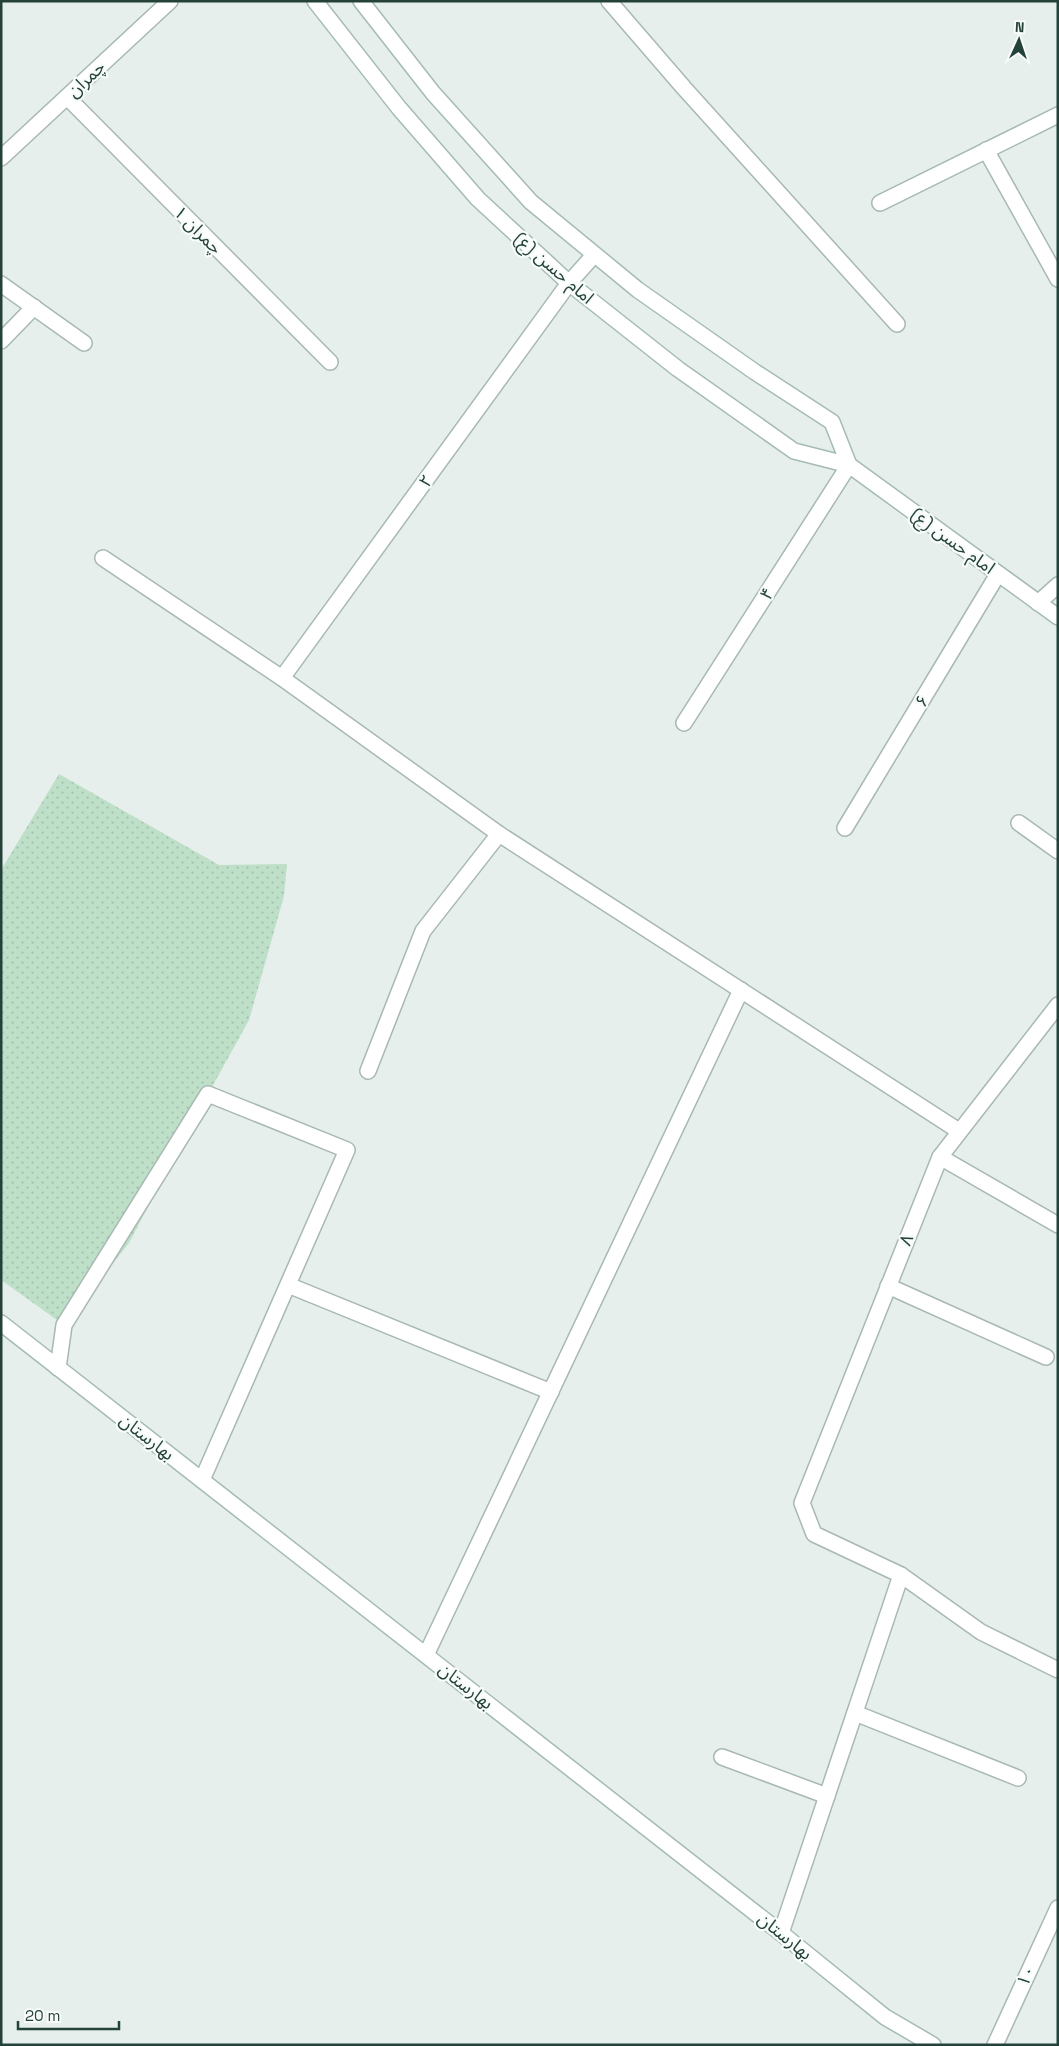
<svg xmlns="http://www.w3.org/2000/svg" width="1059" height="2046" font-family="'Space Grotesk','Noto Sans Arabic',sans-serif">
  <defs>
    <pattern id="grass-dots" width="8" height="8" patternUnits="userSpaceOnUse" patternTransform="scale(1.25)"><rect width="8" height="8" fill="#bfe0c8"/><path d="M2 2h.1M6 6h.1" fill="none" stroke="#a4c1ad" stroke-width="1.8" stroke-linecap="round"/></pattern>
  </defs>
  <rect width="100%" height="100%" fill="#e6efeb"/>
  <path fill="url(#grass-dots)" d="M59,774L219,865L287,864L284,896L249,1020L185,1136L129,1243L64,1325L1,1280V870Z"/>
  <g fill="none" stroke-linecap="round" stroke-linejoin="round">
    <g stroke="#a8b8b2" stroke-width="18">
      <g id="street">
        <path d="M609,1L684,88L897,324"/>
        <path d="M67,97L330,362"/>
        <path d="M986,150L1058,279"/>
        <path d="M1,158L170,1"/>
        <path d="M880,203L1058,115"/>
        <path d="M1,284L84,343"/>
        <path d="M1,341L34,307"/>
        <path d="M103,558L282,678L499,834L959,1131"/>
        <path d="M1038,603L1058,585"/>
        <path d="M282,678L569,283"/>
        <path d="M684,723L849,465"/>
        <path d="M1019,823L1058,851"/>
        <path d="M845,828L998,574"/>
        <path d="M1058,1005L940,1157L802,1503L814,1534L901,1575L981,1632L1058,1670"/>
        <path d="M368,1071L423,931L499,834"/>
        <path d="M940,1157L1058,1225"/>
        <path d="M288,1285L551,1392"/>
        <path d="M888,1286L1046,1357"/>
        <path d="M58,1368L64,1325L208,1094L347,1150L202,1480"/>
        <path d="M426,1655L741,990"/>
        <path d="M855,1713L1018,1778"/>
        <path d="M722,1757L827,1796"/>
        <path d="M781,1933L901,1575"/>
        <path d="M995,2045L1058,1908"/>
      </g>
    </g>
    <g stroke="#a4bbb3" stroke-width="18">
      <g id="secondary">
        <path d="M315,1L399,108L478,199L569,283L678,369L794,451L849,465L1058,617"/>
        <path d="M361,1L433,93L531,202L638,290L755,372L832,422L849,465"/>
        <path d="M569,283L594,255"/>
        <path d="M1,1323L781,1933L885,2017L933,2045"/>
      </g>
    </g>
    <use href="#street" stroke="#fff" stroke-width="15"/>
    <use href="#secondary" stroke="#fff" stroke-width="15"/>
  </g>
  <g text-anchor="middle" stroke-width="4.5" stroke-linejoin="round" paint-order="stroke">
    <g font-size="18" fill="#24423a" stroke="#f7fbf9">
      <text transform="translate(86 79) rotate(-43)" y="6">چمران</text>
      <text transform="translate(198 230) rotate(45)" y="6">چمران ۱</text>
      <text transform="translate(554 268) rotate(41)" y="6">امام حسن (ع)</text>
      <text transform="translate(426 481) rotate(-54)" y="6">۲</text>
      <text transform="translate(953 541) rotate(36)" y="6">امام حسن (ع)</text>
      <text transform="translate(767 594) rotate(-57)" y="6">۴</text>
      <text transform="translate(922 701) rotate(-59)" y="6">۶</text>
      <text transform="translate(906 1240) rotate(-68)" y="6">۸</text>
      <text transform="translate(147 1437) rotate(38)" y="6">بهارستان</text>
      <text transform="translate(466 1686) rotate(38)" y="6">بهارستان</text>
      <text transform="translate(785 1936) rotate(39)" y="6">بهارستان</text>
      <text transform="translate(1026 1976) rotate(-65)" y="6">۱۰</text>
    </g>
  </g>
  <rect width="1059" height="2046" fill="none" stroke="#24423a" stroke-width="5"/>
  <g transform="translate(1019 40) rotate(3)" stroke="#f7fbf9" stroke-width="4" paint-order="stroke">
  <path d="M0-4L9 19L0 12L-9 19Z" fill="#24423a"/>
  <text y="-8" font-size="14" font-weight="bold" text-anchor="middle" fill="#24423a">N</text>
  </g>
  <path d="M18 2021v8h101v-8" fill="none" stroke="#24423a" stroke-width="2.5"/>
  <text x="25" y="2021" font-size="15" fill="#24423a" stroke="#f7fbf9" stroke-width="4" paint-order="stroke">20 m</text>
</svg>
